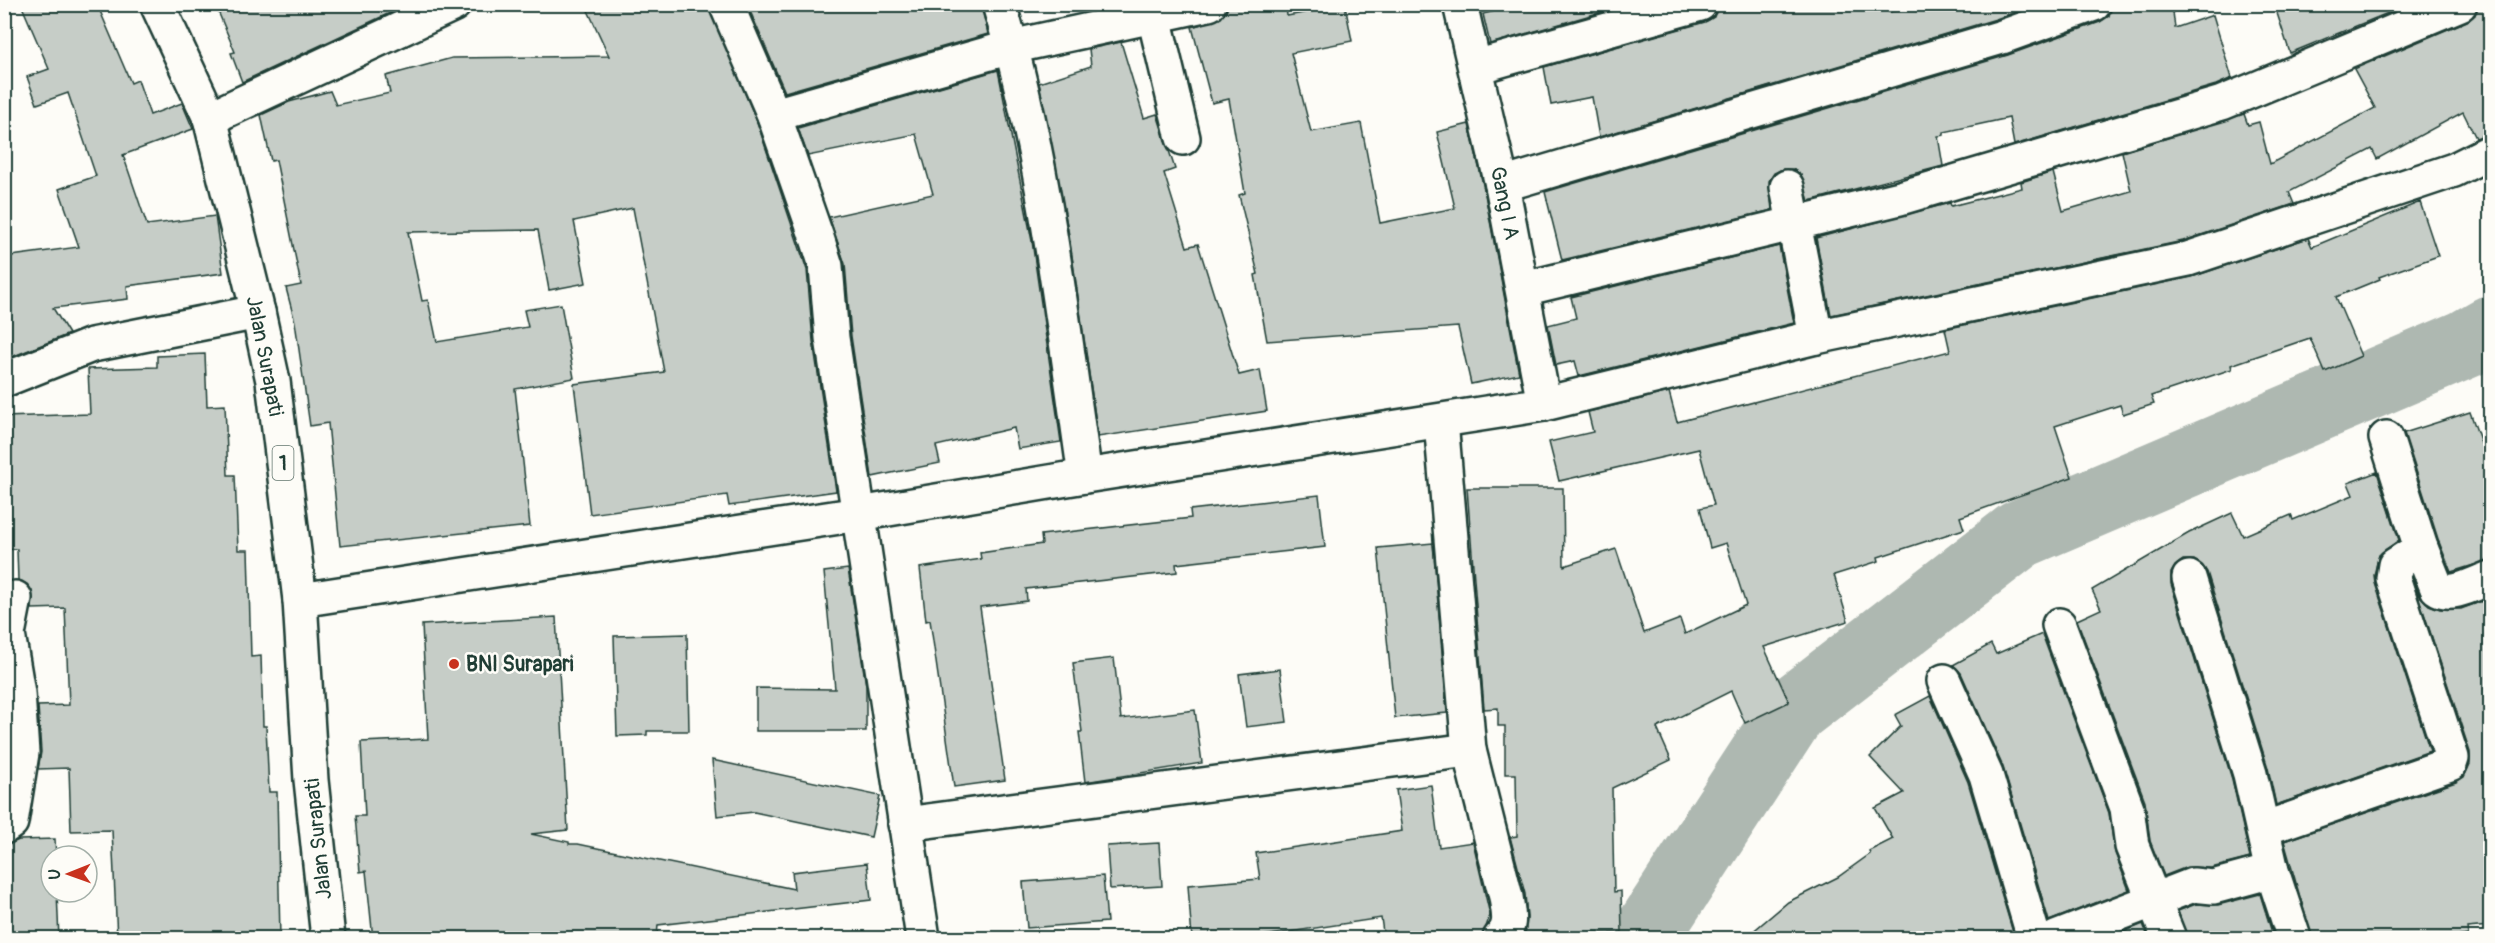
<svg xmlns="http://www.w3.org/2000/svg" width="2495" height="943" font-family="Pangolin,sans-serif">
  <rect width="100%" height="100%" fill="#fdfcf7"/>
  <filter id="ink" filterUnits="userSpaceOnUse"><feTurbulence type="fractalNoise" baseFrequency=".0167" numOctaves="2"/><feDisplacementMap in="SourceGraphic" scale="12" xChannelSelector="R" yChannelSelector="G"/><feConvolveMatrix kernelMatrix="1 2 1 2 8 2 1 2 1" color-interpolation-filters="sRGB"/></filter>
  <g filter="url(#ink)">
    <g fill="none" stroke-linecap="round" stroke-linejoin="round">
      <path stroke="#aeb8b1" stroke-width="69" d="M1644,938L1793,710L2020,534L2466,344L2490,330"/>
    </g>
    <g fill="#c6cdc7" stroke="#1f3d34" stroke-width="1.5">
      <path d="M21,4H97L131,83L138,80L150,115L182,103L193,129L123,155L147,225L215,216L223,273L127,286L128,299L53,308L69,334L4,360V257L79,247L59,189L96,176L68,93L37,104L27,77L49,69Z"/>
      <path d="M215,4H409L242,82L231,53L235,52Z"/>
      <path d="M585,4H708L757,122L807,270L813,341L836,491L729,506L727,495L590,514L574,384L664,372L633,208L574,221L586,283L549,290L538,230L408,232L422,301L428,300L437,342L528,327L524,310L561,304L574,378L515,389L530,526L340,546L328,423L310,426L295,322L286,288L301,285L276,160L271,161L261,115L289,102L330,91L336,105L390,93L386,76L452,58L609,56Z"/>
      <path d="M747,4H981L988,34L785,92Z"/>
      <path d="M1083,4H1109L1110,6L1084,12Z"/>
      <path d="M1227,4H1286L1287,16L1345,5L1352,41L1291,53L1311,132L1361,123L1380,223L1455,208L1437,132L1469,124L1484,189L1519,374L1471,384L1458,327L1267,341L1255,275L1258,274L1239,195L1245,193L1229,99L1212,103L1192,27L1221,18L1227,10Z"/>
      <path d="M1523,4H1629L1490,44L1483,14Z"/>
      <path d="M1718,4H1888L1889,12L1925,4H2037L1996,19L1599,137L1592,97L1551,105L1544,67L1705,22L1714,17Z"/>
      <path d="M2112,4H2172L2175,28L2213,15L2232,78L2216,85L2014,145L2009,118L1944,132V135L1938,136L1943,166L1809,201L1801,175L1793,169H1783L1774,173L1769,181L1772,210L1562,260L1545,192L2008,55L2100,22L2109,16Z"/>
      <path d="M2274,4H2410L2290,53Z"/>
      <path d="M2478,4H2490V133L2476,138L2463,112L2377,159L2372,149L2289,192L2294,204L2183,241L1831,315L1816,238L1950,203L1951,206L2022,188L2021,182L2053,172L2063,211L2131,191L2122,152L2244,114L2248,125L2259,122L2270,164L2375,108L2354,69L2467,21L2475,15Z"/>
      <path d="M1121,42L1144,118L1157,114L1175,169L1164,173L1187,247L1198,244L1239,375L1260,370L1267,411L1098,437L1069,235L1039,83L1091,66L1089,49Z"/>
      <path d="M998,70L1032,241L1061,442L1018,449L1014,428L936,446L940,463L872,477L851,336L845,264L829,217L933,194L916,134L808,156L798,128Z"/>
      <path d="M2420,202L2438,256L2379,277L2380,279L2336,297L2361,356L2325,372L2310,338L2231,365L2232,369L2151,396L2154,404L2123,414L2120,405L2055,426L2072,477L1960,517L1964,529L1878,557L1879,561L1834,575L1848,621L1764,647L1789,702L1745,723L1731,691L1657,728L1671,760L1612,788L1614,892L1621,891L1622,932L1525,933L1527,918L1525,894L1510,837L1517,836L1516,774H1505V726H1498V708L1484,709L1467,488H1563L1564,566L1616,549L1644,633L1680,619L1685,634L1746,605L1726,543L1710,548L1700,508L1714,505L1699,449L1559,481L1549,442L1593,432L1588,412L1669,392L1677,422L1950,351L1945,329L2192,277L2308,238L2312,247Z"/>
      <path d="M1779,246L1794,323L1579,376L1575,361L1556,365L1548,325L1576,318L1571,297Z"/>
      <path d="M205,354L207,406L225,405L228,475H235L238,550H248L251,657L261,656L263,726H266L269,792H277L280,939H117L112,830L71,831L69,768L38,769L41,752L38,706L69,705L65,608L32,609V591L27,584L18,580L17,549L4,550V494H7L4,417L90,414L88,369L157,367V356Z"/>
      <path d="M2470,412L2490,468V560L2451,572L2439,542L2404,433Z"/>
      <path d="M2377,472L2399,540L2379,555L2374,575L2375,583L2430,751L2276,805L2268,768L2207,572L2202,565L2194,560H2183L2175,566L2171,573V584L2232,779L2250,858L2211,868L2187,867L2164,876L2150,841L2145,801L2077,620L2101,609L2092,590L2189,533L2232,513L2243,536L2291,515L2293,520L2353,495L2348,483Z"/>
      <path d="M1319,495L1325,547L1176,564L1177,572L1026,589L1027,601L980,607L1005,780L954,787L930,620L926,621L920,568L981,559L980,553L1042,544L1041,535L1191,518L1190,510Z"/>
      <path d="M1433,543L1447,713L1395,718L1378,548Z"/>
      <path d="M848,569L866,686V731H756V688L835,689L824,572Z"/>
      <path d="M2412,577L2420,596L2429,605L2440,609H2461L2490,598V926L2467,928L2468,935L2445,939H2312L2284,841L2456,782L2464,777L2470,764V752Z"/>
      <path d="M556,617L568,830L531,834L569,842V844H578L794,889L792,872L867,863L871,900L658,925L657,937L373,939L366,871L360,872L355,816H365L361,742L428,739L422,625Z"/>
      <path d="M687,634L689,731H647V735L617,736L614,636Z"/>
      <path d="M2042,634L2109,813L2115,853L2129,890L2049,921L2003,767L1961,673L1953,665L1991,644L1996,654Z"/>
      <path d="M1114,658L1121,719L1195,710L1202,763L1085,782L1079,732H1082L1073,663Z"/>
      <path d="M1280,669L1287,722L1246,727L1239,674Z"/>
      <path d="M1930,696L1968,782L2015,939H1744L1788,902L1838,877L1870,854L1869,851L1893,839L1875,808L1904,793L1870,757L1901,726L1895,715Z"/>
      <path d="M712,760L880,796L871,837L754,812L717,816Z"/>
      <path d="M1431,785L1439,847L1473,842L1490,915L1482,939H1384L1381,918L1243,939H1192L1188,885L1260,879L1256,853L1402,831L1396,790Z"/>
      <path d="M55,839L56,856H51V892H57L59,939H4V846L19,840Z"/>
      <path d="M1159,843L1162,886L1110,889L1107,846Z"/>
      <path d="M1103,876L1107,922L1027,928L1023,882Z"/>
      <path d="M2260,894L2274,939H2187L2178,911L2196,904L2218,905Z"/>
      <path d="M2143,924L2149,939H2107Z"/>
    </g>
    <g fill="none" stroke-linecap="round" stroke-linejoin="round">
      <g stroke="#1f3d34" stroke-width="38">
        <g id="minor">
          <path d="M726,4L774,115L818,241L826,266L832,338L923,938"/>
          <path d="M999,4C1045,157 1062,318 1085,476"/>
          <path d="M1151,4L1183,138"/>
          <path d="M1460,4L1502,185L1544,404"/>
          <path d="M1476,67L1700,4"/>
          <path d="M774,115L1011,47L1209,4"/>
          <path d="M210,118L454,4"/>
          <path d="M1502,185L2002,37L2094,4"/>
          <path d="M1787,187L1816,337"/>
          <path d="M1523,289L1900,198L2222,103L2460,4"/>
          <path d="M4,380L92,345L258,312"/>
          <path d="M1441,421L1469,750L1506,897C1508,912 1513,927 1500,938"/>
          <path d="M2386,438L2421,548L2437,588C2450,598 2476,583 2490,578"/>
          <path d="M2189,578L2250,774L2272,871L2294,938"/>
          <path d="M300,600L859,514L1085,476L1544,404L1816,337L2188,259L2454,170L2490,152"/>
          <path d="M2059,625L2127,808L2132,846L2169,938"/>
          <path d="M1944,681L1986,775L2034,938"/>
          <path d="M905,824L1469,750"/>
          <path d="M4,827L11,822L22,753L18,693L8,634L15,598"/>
          <path d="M2263,829L2450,764L2452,758L2393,578L2395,565L2421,548"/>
          <path d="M2056,938L2193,885L2213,887L2272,871"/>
        </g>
      </g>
      <g stroke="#1f3d34" stroke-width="38">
        <path id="highway" d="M157,4L210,118L258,312L273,381L300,600L311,780L328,938"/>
      </g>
      <use href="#minor" stroke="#fdfcf7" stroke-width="33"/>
      <use href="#highway" stroke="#fdfcf7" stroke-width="33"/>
    </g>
  </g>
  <circle fill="#c8321e" stroke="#fdfcf7" stroke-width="2" cx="454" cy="664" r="6"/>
  <g text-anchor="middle" stroke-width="5" stroke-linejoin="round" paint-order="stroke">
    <rect fill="#fdfcf7" stroke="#62766e" stroke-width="1.5" x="272.5" y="446" width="21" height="34" rx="4.5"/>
    <g font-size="20" font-weight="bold" fill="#1f3d34">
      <text x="283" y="470">1</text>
    </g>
    <g font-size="21" fill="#1f3d34" stroke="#fdfcf7">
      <text transform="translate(1505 203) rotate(78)" y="7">Gang I A</text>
      <text transform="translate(265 356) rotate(79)" y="7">Jalan Surapati</text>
      <text transform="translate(318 839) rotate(-96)" y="7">Jalan Surapati</text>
    </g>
    <g font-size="21" font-weight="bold" fill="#1f3d34" stroke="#fdfcf7" text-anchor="start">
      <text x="466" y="671">BNI Surapari</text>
    </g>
  </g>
  <rect width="2495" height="943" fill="none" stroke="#fdfcf7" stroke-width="24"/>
  <rect x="12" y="12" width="2471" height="919" fill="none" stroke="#1f3d34" stroke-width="2" filter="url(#ink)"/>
  <g transform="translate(69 874) rotate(269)"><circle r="28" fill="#fdfcf7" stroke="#a4b0a9" stroke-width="1.5"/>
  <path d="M0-4.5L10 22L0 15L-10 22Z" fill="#c8321e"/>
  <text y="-9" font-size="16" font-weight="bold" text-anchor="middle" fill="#1f3d34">U</text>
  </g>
</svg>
